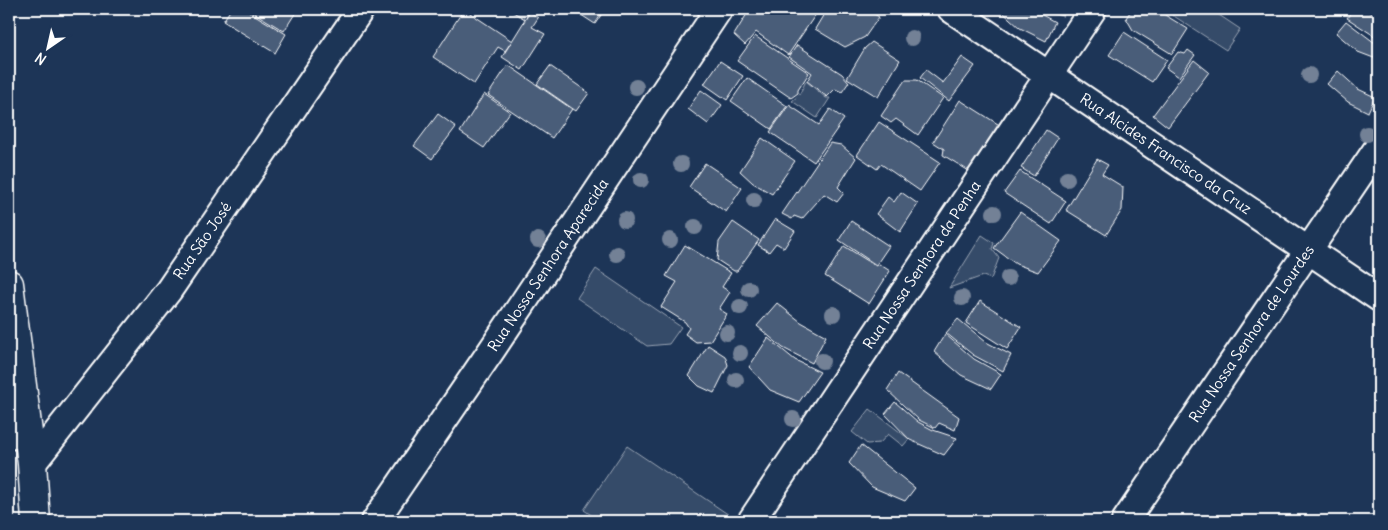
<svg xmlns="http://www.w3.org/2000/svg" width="1388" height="530" font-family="Delius,sans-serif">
  <rect width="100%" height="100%" fill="#1d3557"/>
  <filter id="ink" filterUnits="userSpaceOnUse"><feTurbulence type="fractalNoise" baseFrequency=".02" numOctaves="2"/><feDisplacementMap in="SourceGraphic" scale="10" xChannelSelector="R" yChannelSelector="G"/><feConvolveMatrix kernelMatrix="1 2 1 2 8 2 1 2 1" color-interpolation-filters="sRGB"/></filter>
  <g filter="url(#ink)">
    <g fill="#364b69" stroke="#9aa5b4">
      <path d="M1163,9H1210L1240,29L1226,50Z"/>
      <path d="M806,81L826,98H830L817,118L792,101L799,95Z"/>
      <path d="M982,235L994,243L992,249L999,258L991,279L983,276L949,288Z"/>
      <path d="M596,269L681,327L669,344L647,346L577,298Z"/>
      <path d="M870,409L909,439L903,446L888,434L880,443L867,444L852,432Z"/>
      <path d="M627,446L735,519L733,521H600L584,510Z"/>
    </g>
    <g fill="#4a5d79" stroke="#fff">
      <path d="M231,9H245L286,34L275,53L223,21Z"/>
      <path d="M248,9H290L296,12L284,31Z"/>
      <path d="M464,9L512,41L505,51L498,47L474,84L433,57Z"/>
      <path d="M508,9H531L525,19Z"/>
      <path d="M572,9H605L595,24Z"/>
      <path d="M750,9H809L816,14L788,55L756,32L745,45L734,35Z"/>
      <path d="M827,9H867L879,17L865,37L845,47L815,29Z"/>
      <path d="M999,9H1031L1055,22L1046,41L1020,28Z"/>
      <path d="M1034,9H1068L1063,16Z"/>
      <path d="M1132,9H1155L1188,29L1172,54L1133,30L1126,18Z"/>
      <path d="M1353,9H1365L1379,18V39L1347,18Z"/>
      <path d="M530,12L538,18L532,27L545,34L522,70L502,57Z"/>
      <path d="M1346,21L1379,46V60L1358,52L1336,33Z"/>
      <path d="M1124,32L1167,60L1152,82L1109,55Z"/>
      <path d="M755,36L809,73L798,90V93L791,98L737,61Z"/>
      <path d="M872,42L900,60L878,97L847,78L865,48Z"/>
      <path d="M797,45L842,74L849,82L842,92L835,89L827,97L807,81L812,73L789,57Z"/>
      <path d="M1188,50L1195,55L1179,77L1166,68L1178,52L1185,54Z"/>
      <path d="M962,57L975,66L949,101L920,78L926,70L943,83Z"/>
      <path d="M1194,60L1209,72L1168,127L1153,115Z"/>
      <path d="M720,61L743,76L727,100L704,84Z"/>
      <path d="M508,65L572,109L552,138L488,95Z"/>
      <path d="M550,66L589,93L576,111L537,84Z"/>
      <path d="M1338,71L1358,89L1375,97L1368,112L1348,102L1327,84Z"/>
      <path d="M747,78L787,106L771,129L731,101Z"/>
      <path d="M905,80H917L943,98L918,135L896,119L891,123L881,116Z"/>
      <path d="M701,90L722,105L708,124L688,109Z"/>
      <path d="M484,94L510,112L484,148L460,132Z"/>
      <path d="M960,100L1001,126L974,169L969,171L943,155L944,149L933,142Z"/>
      <path d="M789,105L819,125L830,109L844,119L814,162L770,132Z"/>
      <path d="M438,114L456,127L432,159L414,146Z"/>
      <path d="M879,122L940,162L920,191L881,164L877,169L857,155Z"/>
      <path d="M1046,130L1058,138L1034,176L1021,168Z"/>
      <path d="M762,138L795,161L772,194L753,183L740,171Z"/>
      <path d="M830,143L841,145L856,158L838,187L844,193L837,202L824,194L802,219L794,216L792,219L782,214Z"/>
      <path d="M1097,159L1108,165L1102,174L1123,187L1122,210L1106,235L1066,210Z"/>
      <path d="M705,163L742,188L726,212L689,187Z"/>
      <path d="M1020,171L1066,201L1051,224L1004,193Z"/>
      <path d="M901,192L918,204L900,232L876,214L888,197L894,202Z"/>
      <path d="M1020,212L1061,241L1038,272L1016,264L994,248Z"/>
      <path d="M775,219L795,231L784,248L776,243L769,252L758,245Z"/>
      <path d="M851,221L889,246L876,265L839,240Z"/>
      <path d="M733,222L759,240L737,271H734L717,260L719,242Z"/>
      <path d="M685,245L731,273L722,287L730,292L719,309L727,314L710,341L696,342L685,334L689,328L685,322L661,307L677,282L666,276Z"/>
      <path d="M844,246L876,266L879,264L890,271L869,304L825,276Z"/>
      <path d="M980,301L1021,327L1007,349L966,323Z"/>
      <path d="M777,303L801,322L826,336L812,363L783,348L757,326Z"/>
      <path d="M958,319L986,342L1011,355L1003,371L973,355L946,333Z"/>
      <path d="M945,334L974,359L1001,374L991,389L961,375L934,352Z"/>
      <path d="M768,338L795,360L820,372L799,402L770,390L749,367Z"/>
      <path d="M708,345L725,356L728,365L714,393L699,386L689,376Z"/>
      <path d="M898,373L959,417L955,430L939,423L935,428L919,420L887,390Z"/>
      <path d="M895,402L918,422L933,430L957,438L944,455L910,440L885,414Z"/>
      <path d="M861,445L915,488L905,501L872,487L849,463Z"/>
    </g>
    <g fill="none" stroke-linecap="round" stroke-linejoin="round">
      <g stroke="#fff" stroke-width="30">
        <g id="minor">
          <path id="s1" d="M951,9L1379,298"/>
          <path d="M9,436L28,433"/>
          <path id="s2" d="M32,464L169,290L361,9"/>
          <path id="s3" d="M375,521L493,348L719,9"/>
          <path id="s4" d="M751,521L1093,9"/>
          <path id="s5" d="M1125,521L1379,146"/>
        </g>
      </g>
      <g stroke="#fff" stroke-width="31">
        <path id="tertiary" d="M9,284L32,464L36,521"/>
      </g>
      <use href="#minor" stroke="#1d3557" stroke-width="26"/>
      <use href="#tertiary" stroke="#1d3557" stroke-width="28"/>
    </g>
    <g fill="#738196">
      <circle cx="912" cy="38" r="8"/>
      <circle cx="1309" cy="75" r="8"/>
      <circle cx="636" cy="87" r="8"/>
      <circle cx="1367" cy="134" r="8"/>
      <circle cx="681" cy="164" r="8"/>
      <circle cx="1067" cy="179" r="8"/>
      <circle cx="641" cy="180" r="8"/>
      <circle cx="754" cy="200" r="8"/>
      <circle cx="994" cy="213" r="8"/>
      <circle cx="625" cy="220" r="8"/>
      <circle cx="695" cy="227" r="8"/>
      <circle cx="538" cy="240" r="8"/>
      <circle cx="670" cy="240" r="8"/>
      <circle cx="617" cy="254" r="8"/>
      <circle cx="1008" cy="278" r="8"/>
      <circle cx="749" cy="289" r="8"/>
      <circle cx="962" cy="298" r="8"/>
      <circle cx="740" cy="307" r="8"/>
      <circle cx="833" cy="314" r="8"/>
      <circle cx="727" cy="333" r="8"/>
      <circle cx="740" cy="353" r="8"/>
      <circle cx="822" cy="361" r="8"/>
      <circle cx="736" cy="380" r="8"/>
      <circle cx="793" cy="419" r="8"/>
    </g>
  </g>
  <g text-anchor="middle" stroke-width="4.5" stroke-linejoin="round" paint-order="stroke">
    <g font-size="15" fill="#fff" stroke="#1d3557">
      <text dy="5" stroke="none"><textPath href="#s1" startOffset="259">Rua Alcides Francisco da Cruz</textPath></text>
      <text dy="5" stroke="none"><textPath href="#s2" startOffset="281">Rua São José</textPath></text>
      <text dy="5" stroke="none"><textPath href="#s4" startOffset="308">Rua Nossa Senhora da Penha</textPath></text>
      <text dy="5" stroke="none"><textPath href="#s3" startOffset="309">Rua Nossa Senhora Aparecida</textPath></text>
      <text dy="5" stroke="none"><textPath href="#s5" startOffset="226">Rua Nossa Senhora de Lourdes</textPath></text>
    </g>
  </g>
  <rect width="1388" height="530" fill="none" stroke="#1d3557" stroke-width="30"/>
  <rect x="15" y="15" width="1358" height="500" fill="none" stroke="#fff" stroke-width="2" filter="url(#ink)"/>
  <g transform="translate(48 48) rotate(214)" stroke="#1d3557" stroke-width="4" paint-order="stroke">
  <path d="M0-4L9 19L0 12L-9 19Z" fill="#ffffff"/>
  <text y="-8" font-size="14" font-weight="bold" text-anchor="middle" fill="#ffffff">N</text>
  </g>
</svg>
